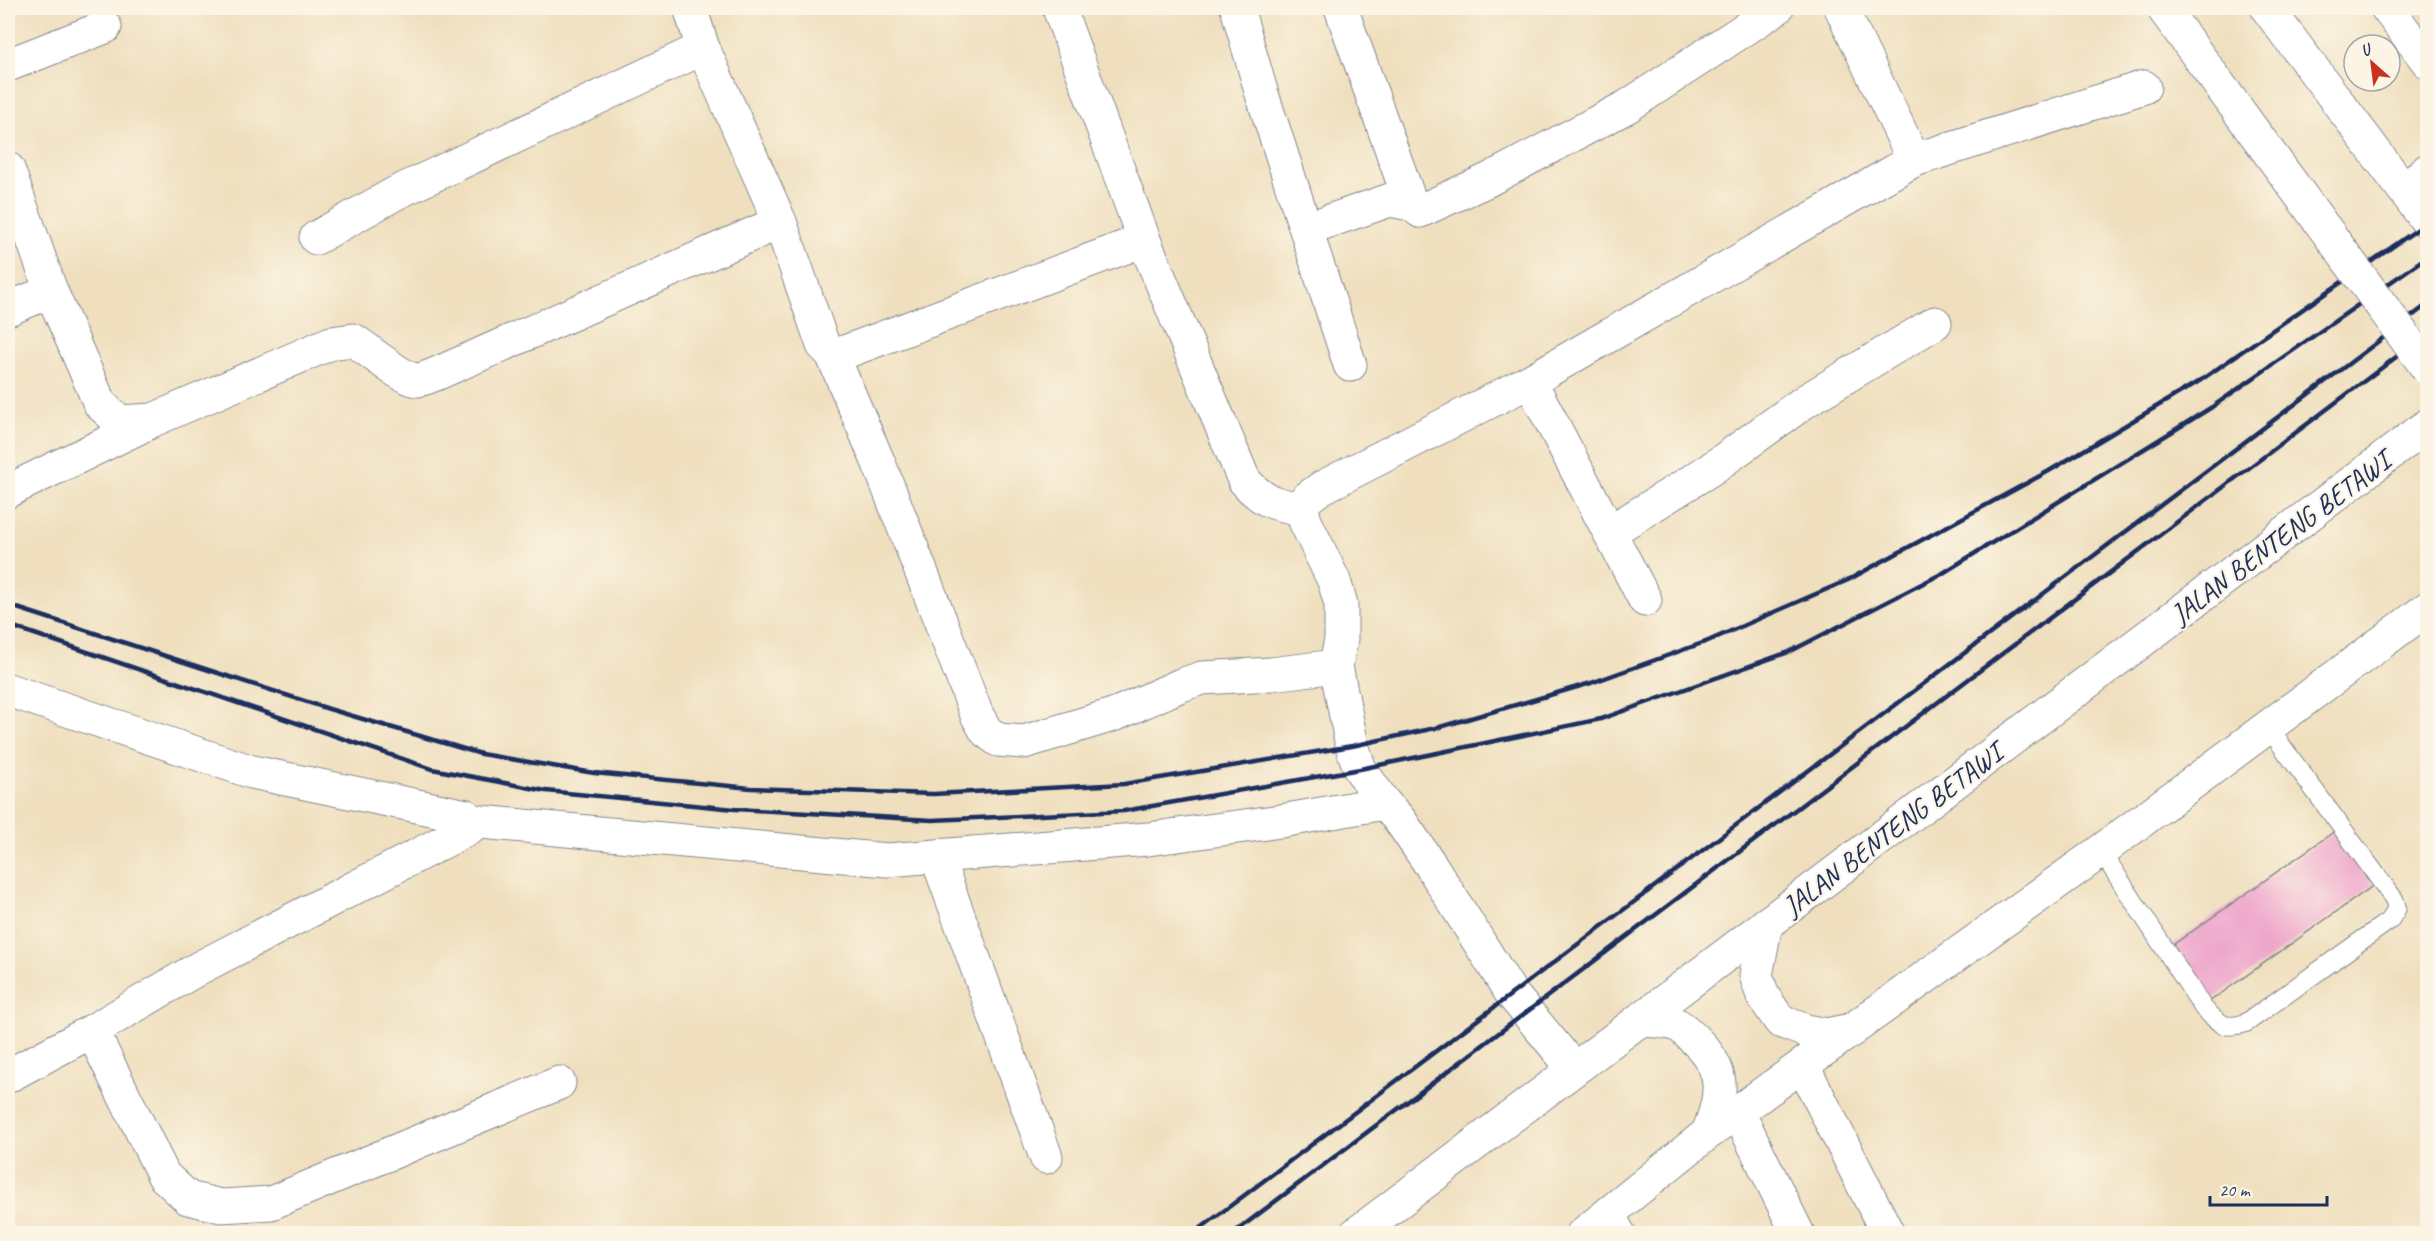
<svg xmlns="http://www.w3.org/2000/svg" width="2435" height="1241" font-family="Caveat,sans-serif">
  <rect width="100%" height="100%" fill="#fcf5e5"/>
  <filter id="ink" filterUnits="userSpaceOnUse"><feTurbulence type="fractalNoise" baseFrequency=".0167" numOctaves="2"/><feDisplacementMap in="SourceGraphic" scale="12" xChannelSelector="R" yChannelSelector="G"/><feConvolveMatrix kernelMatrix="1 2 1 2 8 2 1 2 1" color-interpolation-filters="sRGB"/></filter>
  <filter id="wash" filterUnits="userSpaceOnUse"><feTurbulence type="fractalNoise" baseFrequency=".008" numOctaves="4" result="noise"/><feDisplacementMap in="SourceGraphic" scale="24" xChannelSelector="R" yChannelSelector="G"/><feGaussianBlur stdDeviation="1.35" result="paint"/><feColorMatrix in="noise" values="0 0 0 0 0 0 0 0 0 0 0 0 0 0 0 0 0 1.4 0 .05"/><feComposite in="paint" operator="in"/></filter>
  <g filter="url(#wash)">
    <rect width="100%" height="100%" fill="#efdfbe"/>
    <g id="blocks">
      <path fill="#eea7cc" d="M2335,831L2374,885L2209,1002L2170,947Z"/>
    </g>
  </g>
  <g filter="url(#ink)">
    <use href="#blocks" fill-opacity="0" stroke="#85878e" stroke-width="1.5"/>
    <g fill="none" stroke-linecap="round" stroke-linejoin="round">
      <g stroke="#85878e" stroke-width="20">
        <path id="service" d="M2101,851L2204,1009C2221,1024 2223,1030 2246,1023L2390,920L2397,908L2394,899L2268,727"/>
      </g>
      <g stroke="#85878e" stroke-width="35">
        <g id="minor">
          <path d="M690,8L703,48L780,222L823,345L832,354L845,352L1144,240"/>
          <path d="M1059,8L1144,240L1244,480C1263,502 1274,504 1302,509"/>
          <path d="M1237,8L1261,91L1350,365"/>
          <path d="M1341,8L1411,204"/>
          <path d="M1841,8L1914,160"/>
          <path d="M8,65L105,27"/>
          <path d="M8,169L51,291L100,404L120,422L153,420L331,343L353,340C368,349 403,380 418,380C423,379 431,376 436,374L780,222"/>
          <path d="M2411,183L2428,170"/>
          <path d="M1306,229L1390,200L1411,204L1420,211L1488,180L1628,106L1777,8"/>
          <path d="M316,238L396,193L703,48"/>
          <path d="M8,309L51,291"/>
          <path d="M832,354L880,466L977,715L986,731L998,740L1024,742L1116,714L1181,685L1202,678L1271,674L1336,666"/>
          <path d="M1530,381L1645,600"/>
          <path d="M8,491L148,423"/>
          <path d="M1610,532L1711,469L1807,400L1935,323"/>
          <path d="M8,690L252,772L466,816L470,821L887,860L1148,839L1281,821L1384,803"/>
          <path d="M937,857L1046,1157"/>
          <path d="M92,1031L164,1176L188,1198L221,1206L271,1203L559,1083"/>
          <path d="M1803,1066L1888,1234"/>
          <path d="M1574,1069L1511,993L1432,867L1399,819L1384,803L1360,769L1352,746L1336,666L1341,639V604L1334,581L1305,521L1302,509L1306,499L1321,488L1530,381L1914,160L2144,87"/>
          <path d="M8,1076L92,1031L199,968L470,828V821"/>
          <path d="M1738,1112L1798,1234"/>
          <path d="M1608,1215L1619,1234"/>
        </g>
      </g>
      <g stroke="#85878e" stroke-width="35">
        <g id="secondary">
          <path d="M1766,924L1756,975L1763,996L1780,1021L1806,1031L1826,1035L1852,1030"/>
          <path d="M1639,1020C1651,1021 1665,1020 1677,1025C1683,1027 1689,1035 1694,1039C1727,1070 1723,1095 1708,1133"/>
          <path d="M1356,1234L2428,425"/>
          <path d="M1583,1234L1708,1133L2101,851L2428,608"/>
        </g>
      </g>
      <g stroke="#85878e" stroke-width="35">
        <g id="motorway">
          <path d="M2267,8L2428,222"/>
          <path d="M2387,8L2428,62"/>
        </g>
      </g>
      <use href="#service" stroke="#fff" stroke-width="18"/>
      <use href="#minor" stroke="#fff" stroke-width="33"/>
      <use href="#secondary" stroke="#fff" stroke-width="33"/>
      <use href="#motorway" stroke="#fff" stroke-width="33"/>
      <g stroke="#1b2f5e" stroke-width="4.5">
        <path d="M8,605L329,709L481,754L594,773L751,788L933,794L1124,784L1352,746L1440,727L1591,683L1708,641L1848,580L2049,471L2201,380L2428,222"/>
        <path d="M8,625L432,769L546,791L735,809L932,820L1124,811L1360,769L1601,719L1789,652L1943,573L2212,407L2428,256"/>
        <path d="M1193,1234L2428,304"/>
        <path d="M1232,1234L2428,333"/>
      </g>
      <g stroke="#85878e" stroke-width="35" stroke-linecap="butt">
        <path id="secondary-bridge" d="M2163,8L2428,369"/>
      </g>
      <use href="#secondary-bridge" stroke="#fff" stroke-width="33"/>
    </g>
  </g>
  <g text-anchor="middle" stroke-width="4.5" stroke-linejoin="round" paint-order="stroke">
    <g font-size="28" fill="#1b2f5e" stroke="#fcf5e5">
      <text transform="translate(2280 537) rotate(-37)" y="10">JALAN BENTENG BETAWI</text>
      <text transform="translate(1892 829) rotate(-37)" y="10">JALAN BENTENG BETAWI</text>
    </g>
  </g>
  <rect width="2435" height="1241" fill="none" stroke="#fcf5e5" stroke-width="30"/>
  <g transform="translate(2372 63) rotate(332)"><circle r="28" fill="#fcf5e5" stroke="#a2a6af" stroke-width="1.5"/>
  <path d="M0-4.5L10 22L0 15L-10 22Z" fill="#c8321e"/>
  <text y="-9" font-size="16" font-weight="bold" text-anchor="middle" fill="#1b2f5e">U</text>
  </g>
  <path d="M2210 1196v9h117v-9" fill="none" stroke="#1b2f5e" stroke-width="3"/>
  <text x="2219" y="1196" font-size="18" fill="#1b2f5e" stroke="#fcf5e5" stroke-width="4.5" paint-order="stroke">20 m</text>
</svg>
